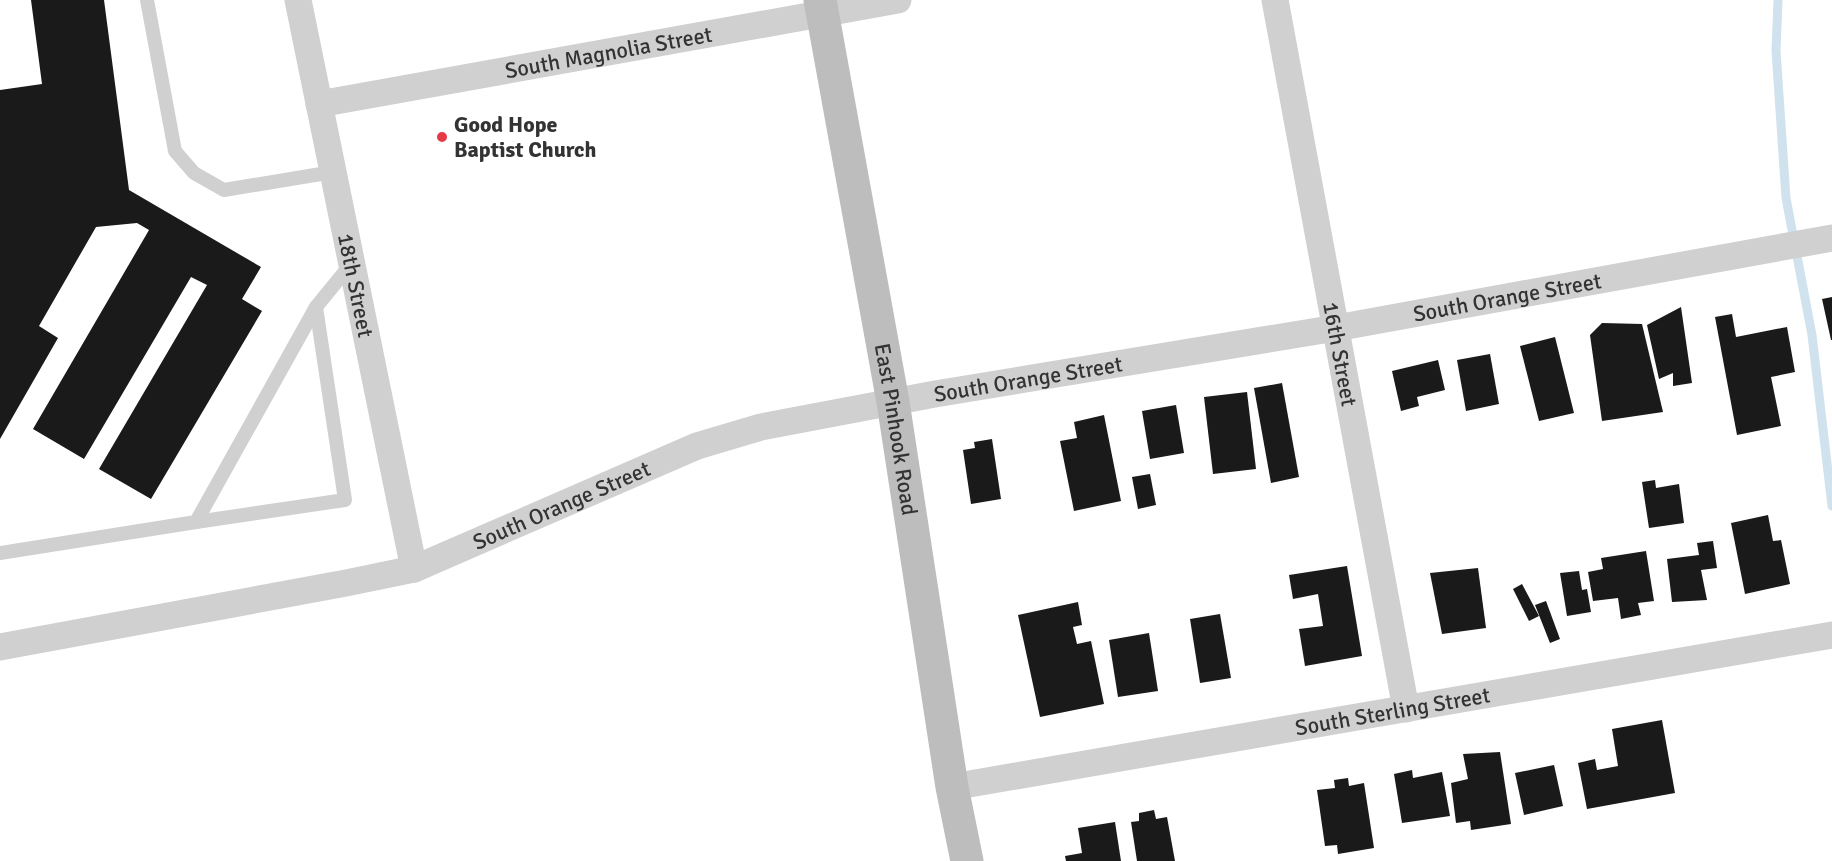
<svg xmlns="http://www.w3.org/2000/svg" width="1832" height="861" font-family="Signika,sans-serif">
  <rect width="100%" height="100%" fill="#fff"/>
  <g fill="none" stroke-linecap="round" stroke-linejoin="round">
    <path stroke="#cfe2ee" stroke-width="9" d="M1778,0L1776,51L1786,198L1812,335L1832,506"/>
  </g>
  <g fill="#1a1a1a">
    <path d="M31,0H104L129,190L261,267L242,299L262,311L151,499L99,469L207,285L191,277L84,459L33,429L149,230L137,223L96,227L39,326L58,338L0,439V90L42,84Z"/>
    <path d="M1832,297V340H1831L1822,299Z"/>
    <path d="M1681,307L1692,383L1673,386V373L1659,379L1647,325Z"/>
    <path d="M1732,314L1736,337L1787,327L1795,372L1771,377L1781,426L1737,435L1715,317Z"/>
    <path d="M1602,323L1642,324L1663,412L1602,421L1590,335Z"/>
    <path d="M1555,337L1574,413L1539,421L1520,346Z"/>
    <path d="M1490,354L1499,404L1466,411L1457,360Z"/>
    <path d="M1438,360L1445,390L1417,397L1419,406L1401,411L1392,371Z"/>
    <path d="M1282,383L1299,477L1271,483L1254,388Z"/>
    <path d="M1247,392L1256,469L1213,474L1204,397Z"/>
    <path d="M1176,405L1184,453L1150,459L1142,411Z"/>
    <path d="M1104,415L1121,501L1074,511L1060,441L1077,438L1074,422Z"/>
    <path d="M992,439L1001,499L971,504L963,450L975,448L974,442Z"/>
    <path d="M1150,474L1156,505L1138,509L1132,477Z"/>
    <path d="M1655,480L1656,488L1679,484L1684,523L1649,528L1642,482Z"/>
    <path d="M1768,515L1773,541L1781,540L1790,584L1745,594L1731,523Z"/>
    <path d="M1713,541L1717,568L1701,570L1707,600L1672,602L1667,559L1699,555L1697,543Z"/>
    <path d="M1646,551L1654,601L1638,603L1641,615L1621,619L1618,598L1593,601L1588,572L1603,569L1601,558Z"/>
    <path d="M1347,566L1362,656L1305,666L1299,629L1323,626L1318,594L1293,599L1289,575Z"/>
    <path d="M1478,568L1486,628L1442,634L1430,573Z"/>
    <path d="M1579,571L1582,590L1587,589L1591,612L1567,616L1560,573Z"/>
    <path d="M1522,584L1539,616L1529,621L1513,589Z"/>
    <path d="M1546,601L1560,639L1550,643L1535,605Z"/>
    <path d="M1078,602L1082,625L1073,627L1077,644L1091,641L1104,704L1040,717L1018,615Z"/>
    <path d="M1220,614L1231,678L1200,683L1190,619Z"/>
    <path d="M1149,633L1158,691L1118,697L1109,640Z"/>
    <path d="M1662,720L1675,793L1587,809L1578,763L1595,759L1597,770L1618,766L1612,729Z"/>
    <path d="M1500,752L1511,824L1471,830L1470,821L1456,823L1451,783L1468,779L1463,754Z"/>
    <path d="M1554,765L1563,806L1524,815L1515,773Z"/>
    <path d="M1412,770L1413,778L1442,772L1450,816L1402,823L1394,774Z"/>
    <path d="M1348,778L1349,786L1364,783L1374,848L1338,854L1337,845L1325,846L1317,790L1335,788L1334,780Z"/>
    <path d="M1154,810L1156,819L1167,817L1175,861H1137L1131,822L1139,821V813Z"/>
    <path d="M1115,822L1121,861H1066L1065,856L1082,853L1078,828Z"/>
  </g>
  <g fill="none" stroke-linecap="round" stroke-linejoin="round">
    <g stroke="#d0d0d0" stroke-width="14">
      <path d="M147,0L175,151L194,173L224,190L333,172"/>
      <path d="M196,522L345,500L316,307"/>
      <path d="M0,553L196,522L316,307L352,263"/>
    </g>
    <g stroke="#d0d0d0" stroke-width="27">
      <path id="s1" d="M298,0L414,569"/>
      <path id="s2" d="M1275,0L1406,709"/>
      <path id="s3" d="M319,104L898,0"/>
      <path id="s4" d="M0,647L346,583L414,569L697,446L761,427L935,394L1336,328L1832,238"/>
      <path id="s5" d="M952,787L1832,635"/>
    </g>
    <path stroke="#bdbdbd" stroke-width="33" id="s6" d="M820,0L893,402L952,787L967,861"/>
  </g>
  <circle fill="#e63946" stroke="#fff" stroke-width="2" cx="442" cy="137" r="6"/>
  <g text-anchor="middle" stroke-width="6" stroke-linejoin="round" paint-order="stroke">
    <g font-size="22" fill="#333" stroke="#fff">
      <text dy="8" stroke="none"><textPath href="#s3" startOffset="294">South Magnolia Street</textPath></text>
      <text dy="8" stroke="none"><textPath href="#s1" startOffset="291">18th Street</textPath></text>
      <text dy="8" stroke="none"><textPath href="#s4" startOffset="1554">South Orange Street</textPath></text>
      <text dy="8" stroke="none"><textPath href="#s2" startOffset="360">16th Street</textPath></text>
      <text dy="8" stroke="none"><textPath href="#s4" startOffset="1068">South Orange Street</textPath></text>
      <text dy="8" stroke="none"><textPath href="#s6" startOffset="436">East Pinhook Road</textPath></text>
      <text dy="8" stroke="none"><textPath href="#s4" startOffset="582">South Orange Street</textPath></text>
      <text dy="8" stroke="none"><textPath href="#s5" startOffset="447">South Sterling Street</textPath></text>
    </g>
    <g font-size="22" font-weight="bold" fill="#333" stroke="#fff" text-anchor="start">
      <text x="454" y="132">Good Hope<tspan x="454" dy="25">Baptist Church</tspan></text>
    </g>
  </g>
</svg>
